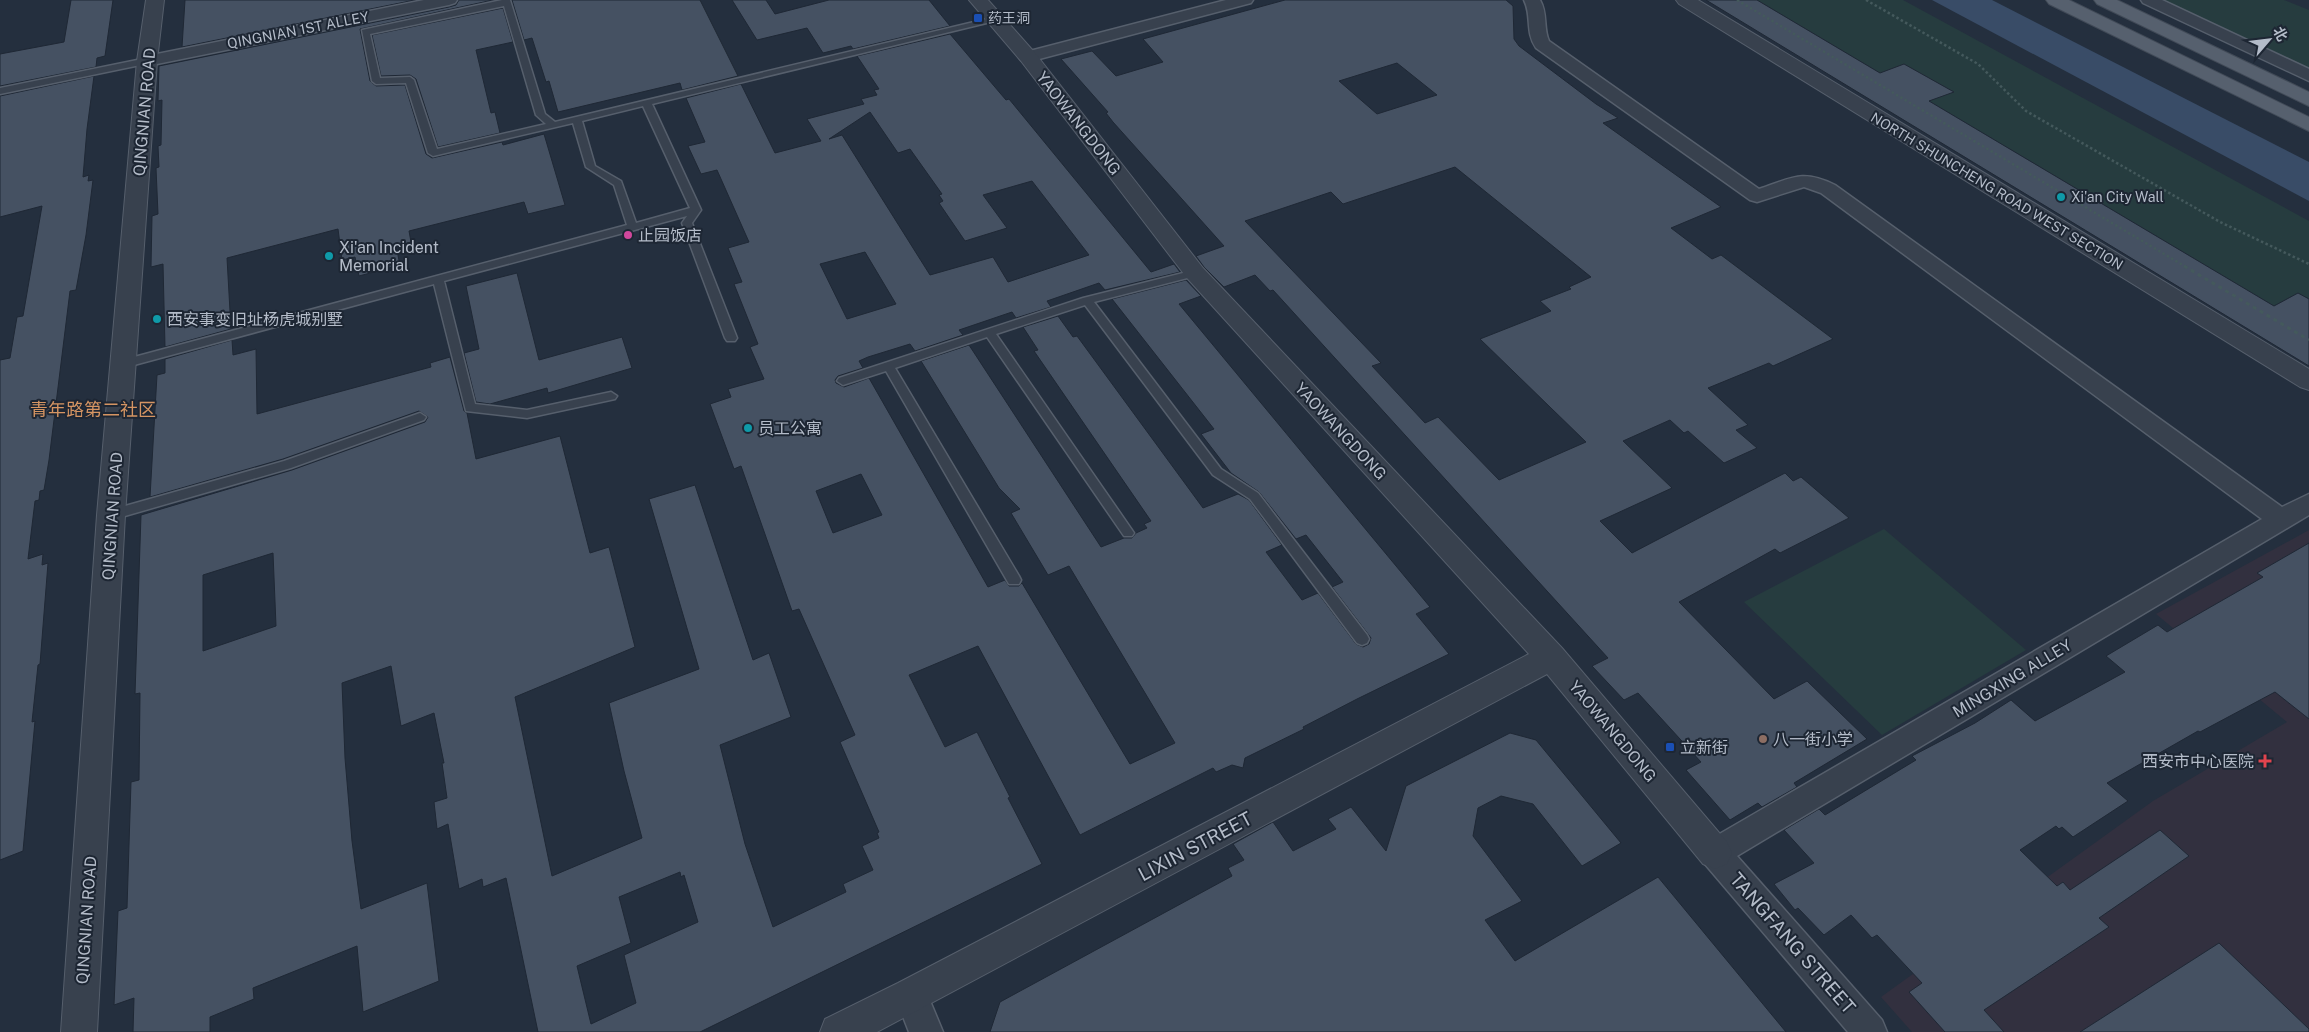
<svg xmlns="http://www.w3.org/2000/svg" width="2309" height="1032" font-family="'Public Sans','Noto Sans SC',sans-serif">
  <rect width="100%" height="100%" fill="#242f3e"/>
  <path fill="#32303f" d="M2309,530V1032H1912L1881,997L2153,801L2287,722L2156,614Z"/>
  <g fill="#263c3f">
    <path d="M1757,0H1903L2309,221V299L2298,293L2274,306L1929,101L1953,92L1904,64L1880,73Z"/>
    <path d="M2163,0H2284L2309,10V70Z"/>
    <path d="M1884,529L2026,650L1882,735L1744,602Z"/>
  </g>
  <path fill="#394c67" d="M1932,0H1992L2309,162V201Z"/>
  <g fill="#455162" stroke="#1f2835" fill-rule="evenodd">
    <path d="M71,0H113L105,56L97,58L96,67L0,86V54L64,42Z"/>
    <path d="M185,0H415L182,47Z"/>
    <path d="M459,0H493L360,29L370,81L376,86L405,85L426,154L432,158L502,142L503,145L544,134L565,205L528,214L524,202L409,231L411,242L396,246L400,265L359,276L355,257L342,260L338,229L227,258L231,329L165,347L163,264L151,267L152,216L158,214L156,168L159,167L158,146L161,145L162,100L158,101L159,66L449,7L456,5Z"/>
    <path d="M512,0H700L738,76L682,90L680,83L558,112L549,81L546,82L532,38L524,40Z"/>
    <path d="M732,0H766L775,14L829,0H929L950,26L853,49L851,46L823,53L807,28L757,40Z"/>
    <path d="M1285,0H1506L1513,6L1514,39L1519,46L1596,104L1618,118L1603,123L1721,207L1671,228L1712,259L1721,255L1833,339L1773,366L1769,363L1708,388L1748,425L1736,430L1757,448L1724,463L1688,431L1684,433L1670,420L1623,441L1672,488L1600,521L1632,553L1785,473L1793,481L1801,477L1849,518L1780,553L1775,549L1679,602L1774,699L1807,681L1867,739L1794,783L1797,787L1762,807L1758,803L1730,820L1686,770L1701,762L1638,693L1624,700L1592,666L1608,658L1273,290L1270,291L1255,275L1224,287L1204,267L1196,256L1224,246L1113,122L1106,113L1108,112L1061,59L1092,51L1116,76L1163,62L1143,39ZM1397,63L1437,95L1377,114L1339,81ZM1455,167L1591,277L1569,287L1571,289L1540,301L1551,311L1480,339L1586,442L1499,480L1438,417L1425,423L1372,366L1381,363L1245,221L1331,192L1343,204Z"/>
    <path d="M1706,0H1757L1880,73L1904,64L1954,92L1929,101L2274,306L2298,293L2309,299V366Z"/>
    <path d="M503,8L513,42L476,50L491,113L495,112L500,133L438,147L416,79L410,75L381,76L372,35Z"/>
    <path d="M950,34L1000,93L1006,100L1009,99L1151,272L1174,264L1180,272L1105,290L1099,283L1047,301L1051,307L1016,318L1012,312L959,330L963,335L915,351L910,344L868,357L859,361L863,368L838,376L835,380L836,383L844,387L869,378L988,587L1005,580L1009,586H1019L1022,583L1130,764L1175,743L1069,566L1048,575L1011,513L1020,509L999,488L921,361L969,345L1101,547L1124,538H1132L1136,533L1147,528L1144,524L1151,521L1034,351L1038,350L1023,327L1058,316L1073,337L1077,336L1203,508L1238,494L1249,500L1282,545L1266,552L1302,600L1318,593L1356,644L1363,647L1369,644L1371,638L1368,634L1332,587L1343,582L1306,535L1296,539L1259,492L1231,473L1201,434L1214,429L1112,299L1186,280L1201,296L1179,304L1430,607L1416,614L1449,654L1357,699L1303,727L1304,729L1245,758L1243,768L1232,765L1216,772L1213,768L1080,835L978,646L909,675L945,747L977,732L1010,797L1008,798L1042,864L700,1032H538L506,878L483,887L482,879L459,889L448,824L437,829L434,802L447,798L442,763H444L434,713L401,726L391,666L342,683L345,758L352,841L361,909L427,883L439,981L363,1012L357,946L253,988L254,999L210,1017V1032H133L134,998L114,1005L118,911L127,908L131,782L139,780L140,693L135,694L141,515L292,470L425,422L428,417L419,411L283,459L150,497L157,375L165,373V359L232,340L233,355L256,349L257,414L431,367L430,363L450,357L464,411L467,413L476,459L560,436L590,553L609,547L635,647L515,697L552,876L642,838L624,771L609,703L699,669L649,499L695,485L753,660L769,653L791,717L720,745L745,844L773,927L846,892L843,884L873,870L862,846L879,838L877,833L879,832L840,742L855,735L799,609L792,611L741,466L734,469L710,404L731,397L728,389L764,379L750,347L758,344L734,284L742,282L728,248L749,242L717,170L701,174L688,146L705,142L686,98L741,84L775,153L821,141L807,119L864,104L861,99L877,95L874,90L879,89L857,56ZM870,112L898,153L910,149L942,194L939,195L943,201L939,203L965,241L1007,228L983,195L1032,181L1089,255L1008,282L993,257L930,275L842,135L829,139ZM865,252L896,304L847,319L820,264ZM861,474L882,515L833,533L816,491ZM273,553L276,626L203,651V575ZM680,872L681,877L684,875L698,922L624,955L636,1003L591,1024L577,966L631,943L619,897Z"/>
    <path d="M94,76L87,129L83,177L89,175L88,181L93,180L86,235L76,290L70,291L49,460L44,490L40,491L39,500L35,501L28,559L43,554L42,565L48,563L40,664L38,665L32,722L35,721L23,851L0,860V360L10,358L17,317L23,316L42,206L0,217V96Z"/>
    <path d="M517,273L539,360L622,337L632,368L548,393L547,388L490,404L476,402L464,353L479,349L466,286Z"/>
    <path d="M2309,543V719L2275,692L2200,732L2198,731L2107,783L2128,801L2073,837L2062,827L2059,829L2056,826L2020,850L2057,886L2063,882L2070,890L2160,830L2189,856L2099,918L2109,927L1984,1010L2004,1032H1945L1909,992L1922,983L1877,935L1872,938L1851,915L1824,935L1798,908L1795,910L1774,884L1814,863L1784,830L1819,809L1825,815L1916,760L1912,756L1975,723L2011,700L2035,721L2125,672L2106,656L2158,625L2167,632L2263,577L2257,573Z"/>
    <path d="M1510,733L1536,740L1621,843L1582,866L1533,804L1501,796L1478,808L1473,836L1522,901L1485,920L1515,961L1658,877L1786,1032H990L1000,1002L1232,876L1228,868L1244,860L1233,844L1273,822L1293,851L1336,829L1328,819L1351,807L1386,851L1406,786Z"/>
    <path d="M2219,943L2309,1029V1032H2080Z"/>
  </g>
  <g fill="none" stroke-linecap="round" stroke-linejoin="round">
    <g stroke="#565f6c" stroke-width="3">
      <g id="service">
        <path d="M502,0H510L545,114L555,122L995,17L999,20L652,104L701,210L692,223L737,338L735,341H727L725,338L682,223L687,216L444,281L475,404L527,410L611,392L617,396L615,399L527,418L466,411L434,284L123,368L119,367L117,364L123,360L627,225L614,185L586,167L573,123L433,156L428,153L406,83L376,84L372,81L362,30ZM504,6L536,115L546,124L437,149L414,80L410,77L380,78L370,34ZM643,106L690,208L636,223L621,181L595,166L582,121Z"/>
        <path d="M147,58L150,59V63L0,94V88Z"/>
        <path d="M1195,270L1199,271V275L1094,302L1221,469L1258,493L1367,635L1369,639L1367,643L1362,645L1357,643L1250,499L1213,475L1085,305L996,334L1132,530L1134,533L1132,536H1124L987,337L895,368L1019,576L1021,580L1019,584H1009L886,371L843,385L837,381L839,378L1083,298Z"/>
        <path d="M420,413L426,417L424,420L291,468L111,520L107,518L105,515L107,512L111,510L284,461Z"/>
      </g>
    </g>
    <g stroke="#565f6c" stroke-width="3">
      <g id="minor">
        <path d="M424,0H457L455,3L449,5L147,66L141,65L138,61L141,57L147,56Z"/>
        <path d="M1226,0H1253L1251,3L1028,62L1022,61L1019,57L1022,53Z"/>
        <path d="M1524,0H1540C1548,13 1543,28 1549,41L1759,189C1792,178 1802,169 1835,185L2282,507L2309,494V515L1737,856L1882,1020L1887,1032H1848L1704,863L1700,853L1704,843L2262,519L1821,193L1804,187L1757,202L1750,200L1536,48C1525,32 1532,16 1524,0Z"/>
        <path d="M2141,0H2162L2309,69V81L2143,3Z"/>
        <path d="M911,980L923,984L943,1032H909L895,996L899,984Z"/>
      </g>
    </g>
    <g stroke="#565f6c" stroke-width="2">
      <g id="tertiary">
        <path d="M146,0H164L157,61L125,515L97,1032H61L97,515L137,61Z"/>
        <path d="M969,0H988L1035,53L1203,268L1562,648L1727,842L1732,853L1727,864L1715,869L1703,864L1547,674L877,1032H820L825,1019L898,983L1529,654L1187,278L1021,61Z"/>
        <path d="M1676,0H1698L2309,369V390L2300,387L1679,4Z"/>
      </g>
    </g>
    <g stroke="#414a57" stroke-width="2">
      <g id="primary">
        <path d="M2046,0H2069L2309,117V131L2049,4Z"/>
        <path d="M2094,0H2117L2309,92V106L2097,4Z"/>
      </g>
    </g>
    <g stroke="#44595c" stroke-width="2.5" stroke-dasharray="2.5 2.5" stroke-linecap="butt">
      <path d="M1737,0L2186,267"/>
      <path d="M1866,0L1978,64L2026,111L2220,222L2309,264"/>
    </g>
    <path stroke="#44595c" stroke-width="3" stroke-dasharray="4 4" stroke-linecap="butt" d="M2184,266L2309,340"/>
    <use href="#service" fill="#38414e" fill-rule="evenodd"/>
    <use href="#minor" fill="#38414e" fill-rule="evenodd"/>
    <use href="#tertiary" fill="#38414e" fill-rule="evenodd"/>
    <use href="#primary" fill="#56606e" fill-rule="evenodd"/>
  </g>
  <g fill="#1a4fb4" stroke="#1d2633" stroke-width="2">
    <rect x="973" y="13" width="10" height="10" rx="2.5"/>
    <rect x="1665" y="742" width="10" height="10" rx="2.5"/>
  </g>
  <g fill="#0f9aa8" stroke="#1d2633" stroke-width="2">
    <circle cx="2061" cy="197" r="5"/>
    <circle cx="329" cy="256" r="5"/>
    <circle cx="157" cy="319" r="5"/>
    <circle cx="748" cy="428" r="5"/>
  </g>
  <circle fill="#d1479c" stroke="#1d2633" stroke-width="2" cx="628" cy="235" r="5"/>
  <circle fill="#8d6e63" stroke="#1d2633" stroke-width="2" cx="1763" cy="739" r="5"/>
  <path fill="#e0444e" stroke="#1d2633" stroke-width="2" d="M2262.5 753.5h5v5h5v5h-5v5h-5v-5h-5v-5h5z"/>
  <g text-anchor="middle" stroke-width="4" stroke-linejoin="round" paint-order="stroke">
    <g font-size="14" fill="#b4bcc9" stroke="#1d2633" text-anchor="start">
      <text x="988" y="23">药王洞</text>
      <text x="2071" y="202">Xi'an City Wall</text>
    </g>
    <g font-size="14" fill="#b4bcc9" stroke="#1d2633">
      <text transform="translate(298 30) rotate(-11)" y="5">QINGNIAN 1ST ALLEY</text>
      <text transform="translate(1997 191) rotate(31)" y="5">NORTH SHUNCHENG ROAD WEST SECTION</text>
    </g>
    <g font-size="16" fill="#b4bcc9" stroke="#1d2633">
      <text transform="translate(144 112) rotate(-85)" y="6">QINGNIAN ROAD</text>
      <text transform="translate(1079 123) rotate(52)" y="6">YAOWANGDONG</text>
      <text transform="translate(1341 431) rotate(47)" y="6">YAOWANGDONG</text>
      <text transform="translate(112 516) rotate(-86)" y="6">QINGNIAN ROAD</text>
      <text transform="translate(2012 678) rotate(-31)" y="6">MINGXING ALLEY</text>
      <text transform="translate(1613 731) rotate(50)" y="6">YAOWANGDONG</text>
      <text transform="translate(86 920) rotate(-86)" y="6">QINGNIAN ROAD</text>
    </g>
    <g font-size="16" fill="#b4bcc9" stroke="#1d2633" text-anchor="start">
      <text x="638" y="241">止园饭店</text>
      <text x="339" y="253">Xi'an Incident<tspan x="339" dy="18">Memorial</tspan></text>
      <text x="167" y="325">西安事变旧址杨虎城别墅</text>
      <text x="758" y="434">员工公寓</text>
      <text x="1773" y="745">八一街小学</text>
      <text x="1680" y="753">立新街</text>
      <text x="2254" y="767" text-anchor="end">西安市中心医院</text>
    </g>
    <g font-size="18" fill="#d59563" stroke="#1d2633">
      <text x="93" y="416">青年路第二社区</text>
    </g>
    <g font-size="19" fill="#b4bcc9" stroke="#1d2633">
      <text transform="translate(1195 846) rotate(-28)" y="7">LIXIN STREET</text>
      <text transform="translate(1793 943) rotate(49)" y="7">TANGFANG STREET</text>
    </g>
  </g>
  <g transform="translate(2269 40) rotate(62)" stroke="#1d2633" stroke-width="4" paint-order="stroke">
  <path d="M0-4L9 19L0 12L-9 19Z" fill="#b4bcc9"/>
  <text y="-8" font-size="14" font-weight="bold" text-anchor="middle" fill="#b4bcc9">北</text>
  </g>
</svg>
